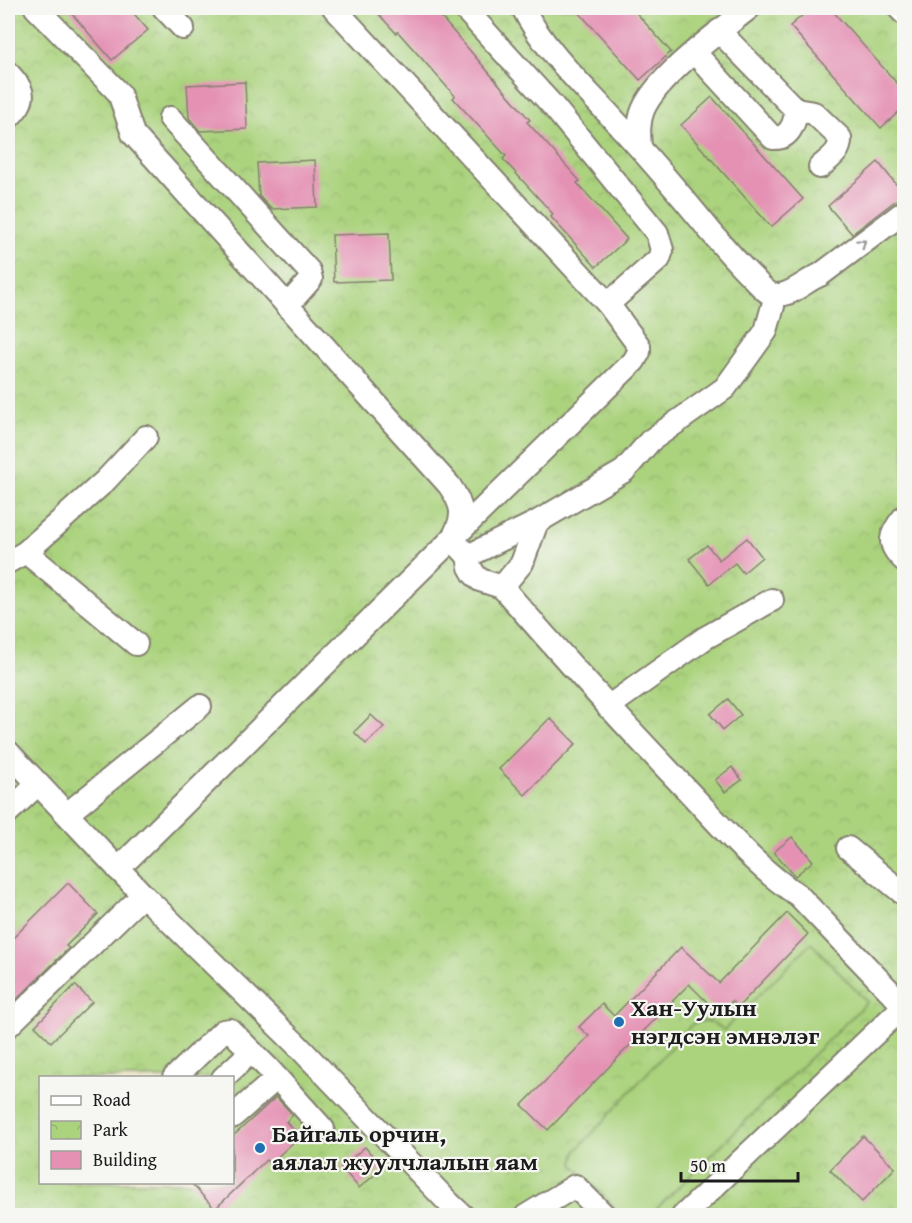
<svg xmlns="http://www.w3.org/2000/svg" width="912" height="1223" font-family="'Gentium Book Plus',serif">
  <defs>
    <pattern id="park-crowns" width="20" height="18" patternUnits="userSpaceOnUse" patternTransform="scale(1.5)"><rect width="20" height="18" fill="#abd37e"/><path d="M2 6a3 3 0 1 1 6 0M12 15a3 3 0 1 1 6 0" fill="none" stroke="#93b56c"/></pattern>
  </defs>
  <rect width="100%" height="100%" fill="#f6f6f2"/>
  <filter id="ink" filterUnits="userSpaceOnUse"><feTurbulence type="fractalNoise" baseFrequency=".0167" numOctaves="2"/><feDisplacementMap in="SourceGraphic" scale="12" xChannelSelector="R" yChannelSelector="G"/><feConvolveMatrix kernelMatrix="1 2 1 2 8 2 1 2 1" color-interpolation-filters="sRGB"/></filter>
  <filter id="wash" filterUnits="userSpaceOnUse"><feTurbulence type="fractalNoise" baseFrequency=".008" numOctaves="4" result="noise"/><feDisplacementMap in="SourceGraphic" scale="24" xChannelSelector="R" yChannelSelector="G"/><feGaussianBlur stdDeviation="1.35" result="paint"/><feColorMatrix in="noise" values="0 0 0 0 0 0 0 0 0 0 0 0 0 0 0 0 0 1.4 0 .05"/><feComposite in="paint" operator="in"/></filter>
  <g filter="url(#wash)">
    <rect width="100%" height="100%" fill="#ebe3c4"/>
    <path fill="url(#park-crowns)" stroke="#64784d" stroke-width="1.5" fill-rule="evenodd" d="M8,8H904V1215H8ZM40,1078H232V1182H40Z"/>
    <path fill="#abd37e" stroke="#64784d" stroke-width="1.5" d="M811,943L867,1002L650,1215H622L573,1164L576,1151L692,1024C705,1018 713,1022 724,1030Z"/>
    <g id="blocks">
      <g fill="#e491b4">
        <path d="M67,8H129L148,30L112,60Z"/>
        <path d="M373,8H433L530,120L527,122L580,181L577,183L627,239L596,267L551,217L553,214L503,159L506,156L453,98L455,96L398,32L396,33Z"/>
        <path d="M575,8H632L671,52L640,80Z"/>
        <path d="M811,8H830L904,91V107L881,128L790,26Z"/>
        <path d="M245,82L247,129L200,131L189,118L187,85Z"/>
        <path d="M712,97L803,199L771,227L681,125Z"/>
        <path d="M315,160L317,207L271,209L259,196L257,163Z"/>
        <path d="M878,162L904,194L852,234L828,206Z"/>
        <path d="M389,233L391,280L334,282L332,235Z"/>
        <path d="M747,538L762,557L743,573L735,563L709,584L689,559L707,545L719,560Z"/>
        <path d="M728,699L741,715L723,730L710,714Z"/>
        <path d="M371,715L384,727L366,744L354,732Z"/>
        <path d="M550,718L576,744L525,795L499,769Z"/>
        <path d="M732,767L742,780L725,792L715,780Z"/>
        <path d="M792,837L813,861L795,876L774,852Z"/>
        <path d="M68,883L98,914L66,946L69,948L8,1008V943Z"/>
        <path d="M787,913L808,934L738,1007L732,1001L719,1014L689,984L548,1130L522,1105L589,1036L579,1027L602,1004L614,1016L681,947L719,983Z"/>
        <path d="M75,985L92,1002L51,1042L35,1026Z"/>
        <path d="M276,1097L293,1115L286,1122L300,1136L270,1164L266,1160L215,1209L190,1182H232V1137Z"/>
        <path d="M863,1136L895,1168L862,1202L830,1170Z"/>
        <path d="M365,1147L383,1168L359,1188L341,1167Z"/>
      </g>
    </g>
  </g>
  <g filter="url(#ink)">
    <use href="#blocks" fill-opacity="0" stroke="#848070" stroke-width="1.5"/>
    <g fill="none" stroke-linecap="round" stroke-linejoin="round">
      <g stroke="#848070" stroke-width="26">
        <g id="minor">
          <path d="M36,8L119,93L133,134L449,485C464,506 465,517 452,539L118,869"/>
          <path d="M164,8L183,28"/>
          <path d="M334,8L608,304L639,346V352L634,361L452,539L468,556L470,567L474,574L480,580L502,587C562,656 623,723 686,789C721,826 755,867 798,895L904,1006"/>
          <path d="M464,8L553,106L657,233L662,250L659,259L608,304"/>
          <path d="M523,8C543,49 584,87 615,121C649,157 680,194 711,232C725,248 738,264 754,279C759,284 764,291 771,294C787,300 806,280 820,275L904,212"/>
          <path d="M899,8L904,13"/>
          <path d="M719,31L796,110L814,113L840,138C841,152 830,158 820,167"/>
          <path d="M694,52L773,138C789,139 795,124 796,110"/>
          <path d="M8,73C25,92 28,98 8,118"/>
          <path d="M170,118L309,271L311,279L287,306"/>
          <path d="M640,147C639,135 638,122 643,110C657,76 719,32 749,8"/>
          <path d="M904,517C890,534 886,544 904,560"/>
          <path d="M26,552L136,644"/>
          <path d="M468,556L537,522"/>
          <path d="M8,562L26,552L105,481L146,437"/>
          <path d="M502,587L522,563L537,522L624,471L650,441L725,388L766,331L773,306"/>
          <path d="M608,707L705,638L772,600"/>
          <path d="M8,752L143,895L295,1043L449,1203L463,1216"/>
          <path d="M8,812L38,784"/>
          <path d="M67,814L200,706"/>
          <path d="M848,848L904,894"/>
          <path d="M8,1026L143,895"/>
          <path d="M174,1078L223,1031L230,1030L269,1069L323,1129"/>
          <path d="M223,1078L251,1052"/>
          <path d="M232,1117L277,1078"/>
          <path d="M526,1216L575,1186L605,1216"/>
          <path d="M683,1216L904,1006"/>
        </g>
      </g>
      <use href="#minor" stroke="#fff" stroke-width="22"/>
    </g>
    <defs><path id="oneway-chevron" d="M-2-3.5L2.5 0L-2 3.5" fill="none" stroke-width="1.6" stroke-linecap="round" stroke-linejoin="round" transform="scale(1.5)"/></defs>
    <use stroke="#999" href="#oneway-chevron" transform="translate(862 243) rotate(-37)"/>
  </g>
  <g fill="#1f6fb2" stroke="#f6f6f2" stroke-width="2">
    <circle cx="619" cy="1022" r="6"/>
    <circle cx="260" cy="1148" r="6"/>
  </g>
  <g text-anchor="middle" stroke-width="4.5" stroke-linejoin="round" paint-order="stroke">
    <g font-size="24" font-weight="bold" fill="#1c1c1c" stroke="#f6f6f2" text-anchor="start">
      <text x="631" y="1016">Хан-Уулын<tspan x="631" dy="28">нэгдсэн эмнэлэг</tspan></text>
      <text x="272" y="1142">Байгаль орчин,<tspan x="272" dy="28">аялал жуулчлалын яам</tspan></text>
    </g>
  </g>
  <rect width="912" height="1223" fill="none" stroke="#f6f6f2" stroke-width="30"/>
  <rect x="39" y="1076" width="195" height="108" fill="#f6f6f2" stroke="#9f9f9c" stroke-width="1.5"/>
  <rect x="51" y="1096" width="30" height="9" fill="#ffffff" stroke="#9f9f9c" stroke-width="1.5"/>
  <text x="93" y="1106" font-size="18" fill="#1c1c1c">Road</text>
  <rect x="51" y="1121" width="30" height="18" fill="url(#park-crowns)" stroke="#9f9f9c" stroke-width="1.5"/>
  <text x="93" y="1136" font-size="18" fill="#1c1c1c">Park</text>
  <rect x="51" y="1151" width="30" height="18" fill="#e491b4" stroke="#9f9f9c" stroke-width="1.5"/>
  <text x="93" y="1166" font-size="18" fill="#1c1c1c">Building</text>
  <path d="M681 1172v9h117v-9" fill="none" stroke="#1c1c1c" stroke-width="3"/>
  <text x="690" y="1172" font-size="18" fill="#1c1c1c" stroke="#f6f6f2" stroke-width="4.5" paint-order="stroke">50 m</text>
</svg>
